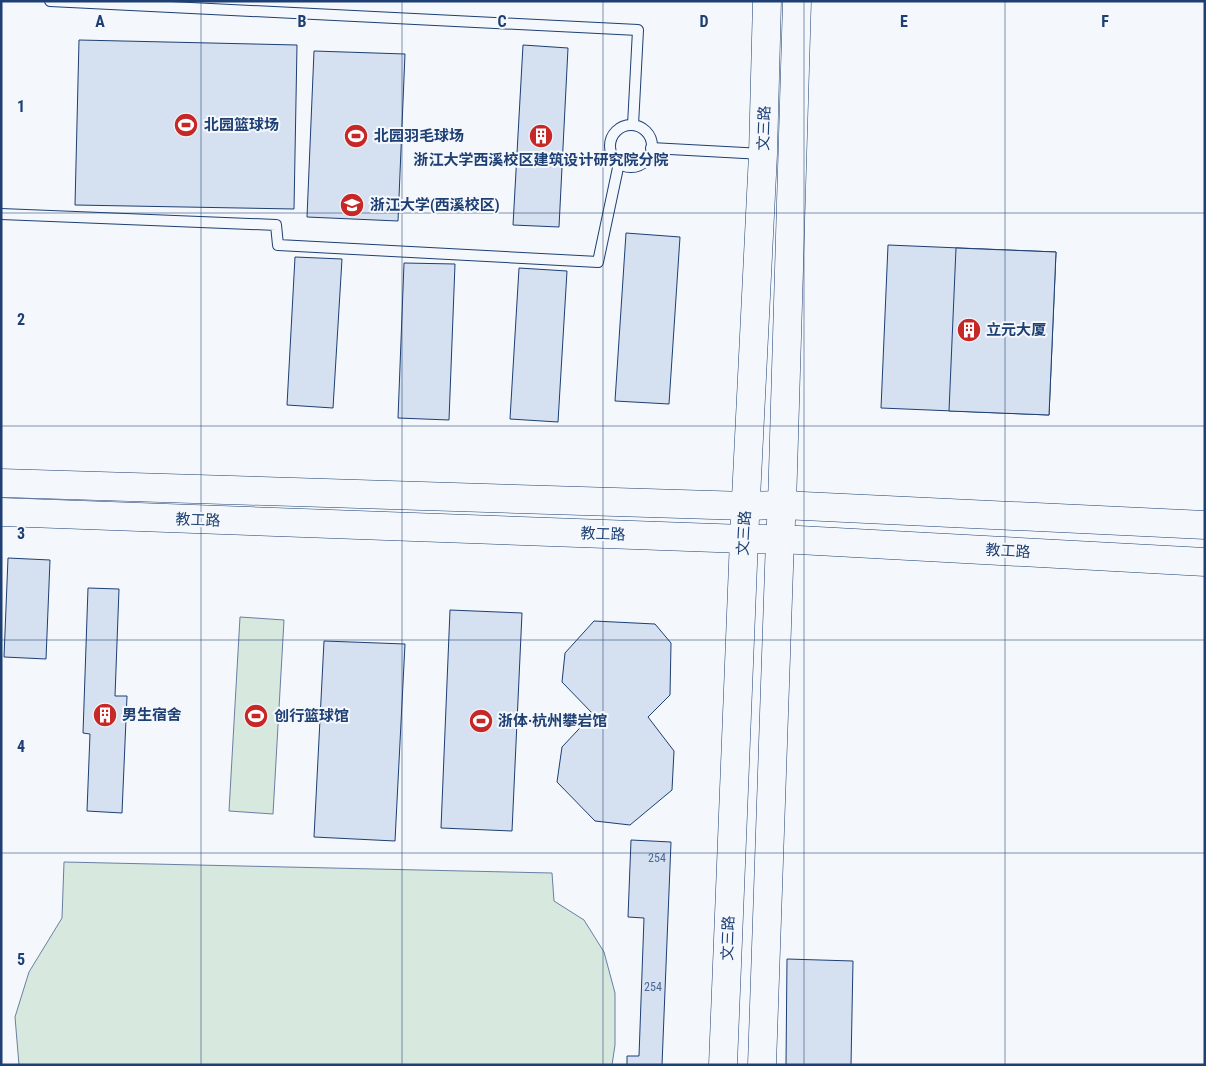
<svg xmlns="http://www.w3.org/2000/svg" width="1206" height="1066" font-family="'Roboto Condensed','Noto Sans SC',sans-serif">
  <rect width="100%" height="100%" fill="#f4f7fb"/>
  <g fill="#d7e8df" stroke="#687fa3">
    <path d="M240,617L284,620L273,814L229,811Z"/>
    <path d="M64,862L552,873L554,901L584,920L604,952L615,993V1045L612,1065H19L15,1017L29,972L62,918Z"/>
  </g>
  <g fill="#d5e0f0" stroke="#1d3f73">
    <path d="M79,40L297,45L294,209L75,205Z"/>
    <path d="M523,45L568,48L559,227L513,225Z"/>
    <path d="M314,51L405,54L398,221L307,217Z"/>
    <path d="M626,233L680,237L669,404L615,401Z"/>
    <path d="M888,245L1056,252L1049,415L881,408Z"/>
    <path d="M956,248L1056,252L1049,415L949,411Z"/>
    <path d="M295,257L342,259L333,408L287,405Z"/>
    <path d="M404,263L455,264L449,420L398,418Z"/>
    <path d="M519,268L567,271L558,422L510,419Z"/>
    <path d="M8,558L50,560L46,659L4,657Z"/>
    <path d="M88,588L119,589L115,696H127L122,813L87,811L90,734L83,733Z"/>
    <path d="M450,610L522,613L512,831L441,828Z"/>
    <path d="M594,621L655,624L671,643L670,695L648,717L674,751L672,790L630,825L595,821L557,782L562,747L593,714L562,682L565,653Z"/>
    <path d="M324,641L405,644L395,841L314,837Z"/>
    <path d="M631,840L671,842L662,1065H627V1056H639L644,918L628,917Z"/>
    <path d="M787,959L853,961L851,1065H786Z"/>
  </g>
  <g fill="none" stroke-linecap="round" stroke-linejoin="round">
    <g stroke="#1d3f73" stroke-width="12">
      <g id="service">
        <path d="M50,1L638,30L633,125"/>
        <circle cx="631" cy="146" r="21"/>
        <path d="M651,148L763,154"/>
        <path d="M1,214L276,225L278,245L598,262L619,163"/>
      </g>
    </g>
    <g stroke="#1d3f73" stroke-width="29">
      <g id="secondary">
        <path d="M723,1065L744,539L763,154L767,1"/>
        <path d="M762,1065L780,539L782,505L797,1"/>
      </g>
    </g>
    <g stroke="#1d3f73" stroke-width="29">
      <g id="primary">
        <path d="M1,483L746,506L782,505L1205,525"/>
        <path d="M1,512L744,539H780L1205,562"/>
      </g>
    </g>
    <use href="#service" stroke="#f4f7fb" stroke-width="10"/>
    <use href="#secondary" stroke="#f4f7fb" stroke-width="28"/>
    <use href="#primary" stroke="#f4f7fb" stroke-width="28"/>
  </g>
  <path fill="none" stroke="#1d3f73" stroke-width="1" stroke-opacity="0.55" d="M201,1V1065M402,1V1065M603,1V1065M804,1V1065M1005,1V1065M1,213H1205M1,426H1205M1,640H1205M1,853H1205"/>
  <defs>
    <g id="stadium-disc" transform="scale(1.25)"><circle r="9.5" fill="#c62828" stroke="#f4f7fb"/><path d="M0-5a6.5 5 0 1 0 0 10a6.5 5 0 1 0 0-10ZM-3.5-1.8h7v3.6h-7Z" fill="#fff"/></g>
    <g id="building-disc" transform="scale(1.25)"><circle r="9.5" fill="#c62828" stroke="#f4f7fb"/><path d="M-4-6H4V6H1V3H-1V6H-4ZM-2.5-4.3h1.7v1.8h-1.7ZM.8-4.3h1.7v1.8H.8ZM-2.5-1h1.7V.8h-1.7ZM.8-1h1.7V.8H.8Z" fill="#fff"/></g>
    <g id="university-disc" transform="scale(1.25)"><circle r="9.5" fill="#c62828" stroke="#f4f7fb"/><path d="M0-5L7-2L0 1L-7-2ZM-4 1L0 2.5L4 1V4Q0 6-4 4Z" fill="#fff"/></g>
  </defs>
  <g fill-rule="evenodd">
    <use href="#stadium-disc" x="186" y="125"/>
    <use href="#stadium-disc" x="356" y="136"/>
    <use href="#building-disc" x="541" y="136"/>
    <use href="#university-disc" x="352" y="205"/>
    <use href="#building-disc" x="969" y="330"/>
    <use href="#building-disc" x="105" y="715"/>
    <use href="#stadium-disc" x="256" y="716"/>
    <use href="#stadium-disc" x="481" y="721"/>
  </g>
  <g text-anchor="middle" stroke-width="4" stroke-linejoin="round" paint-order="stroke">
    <g font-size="12" fill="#4b6792">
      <text x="657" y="862">254</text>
      <text x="653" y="991">254</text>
    </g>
    <g font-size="15" font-weight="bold" fill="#1d3f73" stroke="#f4f7fb" text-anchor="start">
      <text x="204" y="130">北园篮球场</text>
      <text x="374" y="141">北园羽毛球场</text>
      <text x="541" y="165" text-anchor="middle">浙江大学西溪校区建筑设计研究院分院</text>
      <text x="370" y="210">浙江大学(西溪校区)</text>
      <text x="986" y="335">立元大厦</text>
      <text x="122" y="720">男生宿舍</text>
      <text x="274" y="721">创行篮球馆</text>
      <text x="498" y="726">浙体·杭州攀岩馆</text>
    </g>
    <g font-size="15" fill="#1d3f73" stroke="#f4f7fb">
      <text transform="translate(764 128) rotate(-88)" y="5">文三路</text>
      <text transform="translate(198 520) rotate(2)" y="5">教工路</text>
      <text transform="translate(744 533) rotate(-87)" y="5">文三路</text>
      <text transform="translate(603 534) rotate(2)" y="5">教工路</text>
      <text transform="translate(1008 551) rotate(3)" y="5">教工路</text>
      <text transform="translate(728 938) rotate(-88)" y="5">文三路</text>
    </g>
  </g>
  <g font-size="16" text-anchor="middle" font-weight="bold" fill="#1d3f73" stroke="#f4f7fb" stroke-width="4" stroke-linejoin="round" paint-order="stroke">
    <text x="100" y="27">A</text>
    <text x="302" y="27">B</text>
    <text x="502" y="27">C</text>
    <text x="704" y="27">D</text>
    <text x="904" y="27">E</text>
    <text x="1105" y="27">F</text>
    <text x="21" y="112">1</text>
    <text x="21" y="325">2</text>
    <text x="21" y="539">3</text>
    <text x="21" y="752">4</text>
    <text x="21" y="965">5</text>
  </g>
  <rect width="1206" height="1066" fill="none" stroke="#1d3f73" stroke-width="5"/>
</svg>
